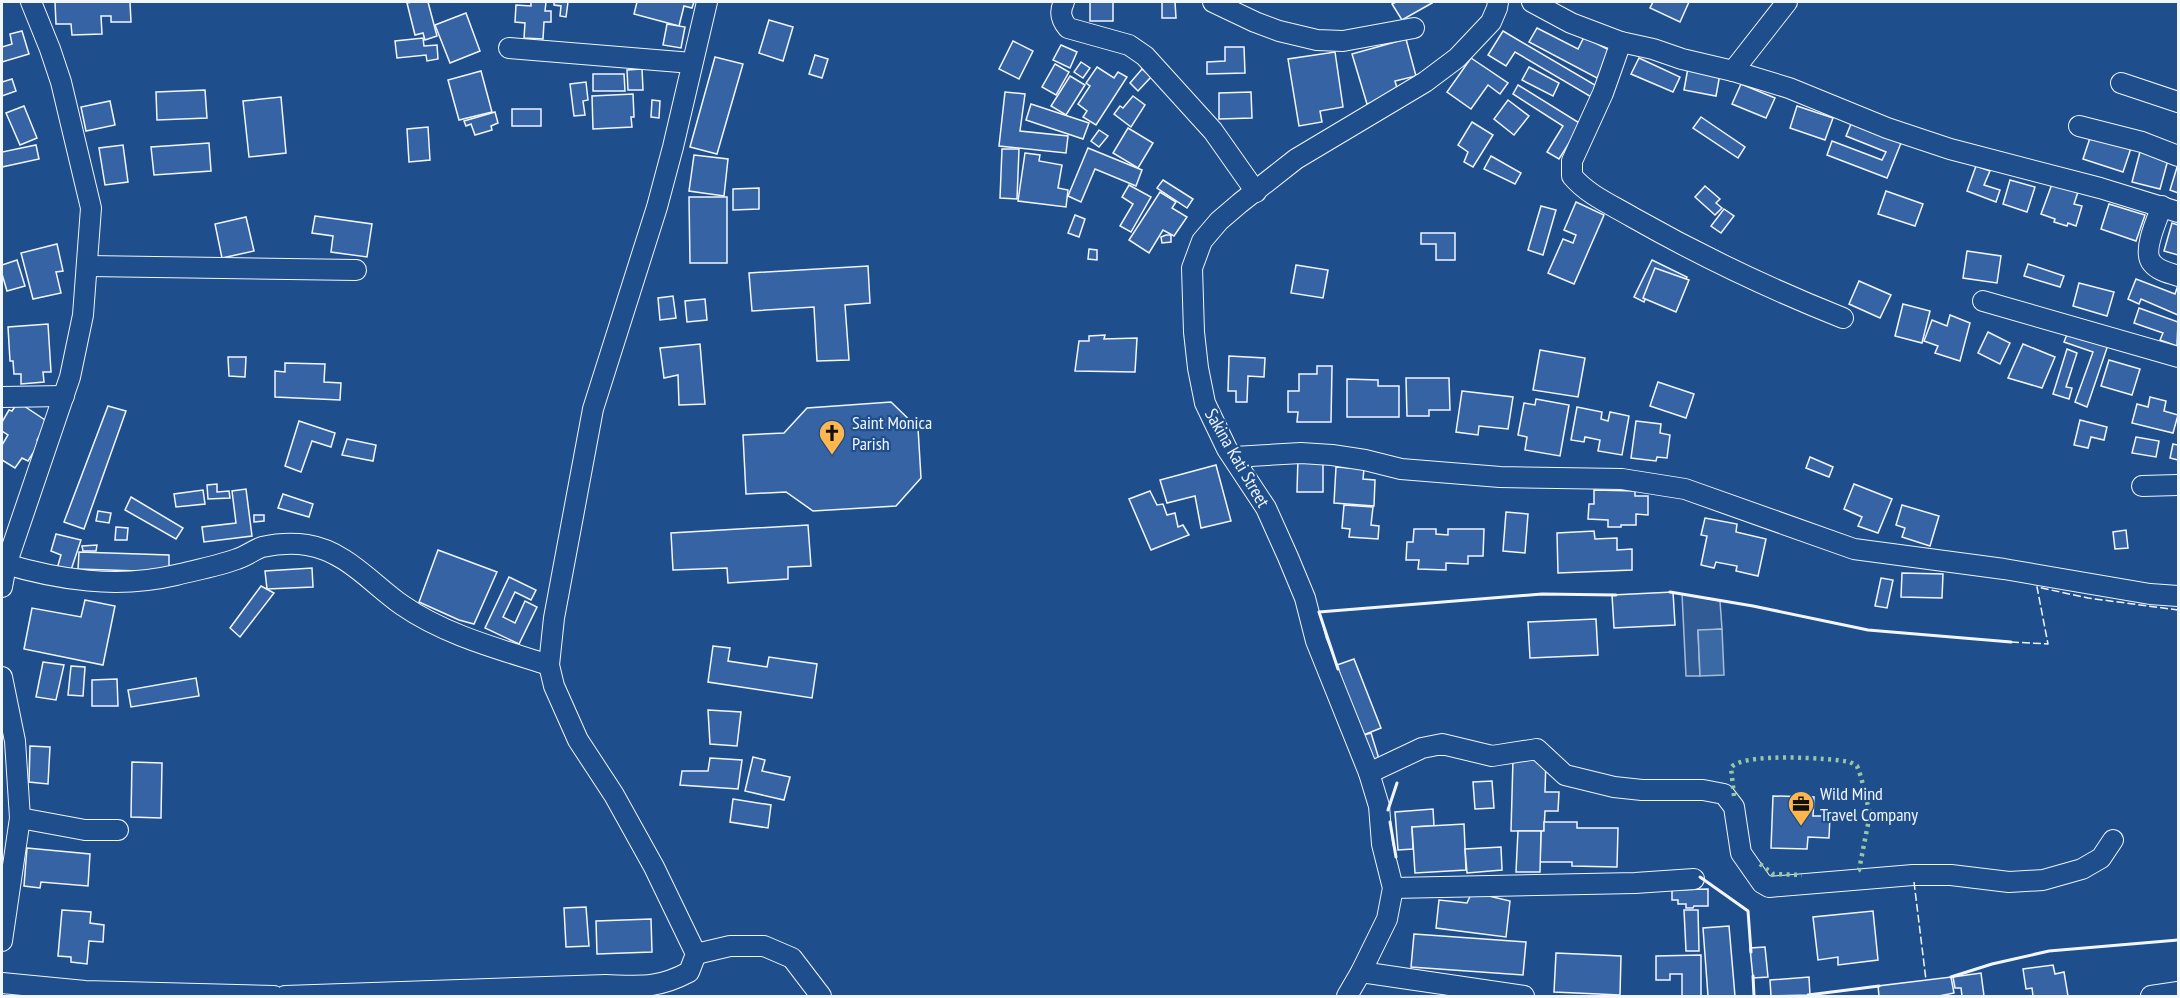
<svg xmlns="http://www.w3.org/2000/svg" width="2180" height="998" font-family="'PT Sans Narrow',sans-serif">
  <rect width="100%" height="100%" fill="#1f4e8c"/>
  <path fill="#305b95" stroke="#a8bbd7" stroke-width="1.5" d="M1682,594L1720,601L1722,629L1698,631L1700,676H1686Z"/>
  <path fill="#3b69a3" stroke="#a8bbd7" stroke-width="1.5" d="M1722,629L1724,675L1700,676L1698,630Z"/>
  <g fill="#3563a3" stroke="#f2f6ff" stroke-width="1.5">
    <path d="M55,2H130L131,22H111V16H101L102,34L72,35L71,24H56Z"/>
    <path d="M412,2H428L437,36L425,40L423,33L415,35L407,3Z"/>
    <path d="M531,2H546L545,11H551V22H544L543,39L524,38L525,23L515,22L516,5L531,6Z"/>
    <path d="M554,2H568L566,17L560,16L561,6L554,5Z"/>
    <path d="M637,2H694L692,8L684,6L679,26L634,14Z"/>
    <rect x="1090" y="2" width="23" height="19"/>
    <path d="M1162,2H1175L1176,18H1162Z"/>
    <path d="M1396,2H1431L1432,3L1402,20L1392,4Z"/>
    <path d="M1653,2H1689L1680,22L1650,8Z"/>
    <path d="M466,13L480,51L450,63L435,25Z"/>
    <path d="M769,20L793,27L783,61L759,53Z"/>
    <path d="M667,24L685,27L681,48L663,45Z"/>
    <path d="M1537,28L1578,49L1584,37L1611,51L1597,78L1529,42Z"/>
    <path d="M22,31L29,54L2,62V47L12,44L10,34Z"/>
    <path d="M1503,31L1600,88L1593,98L1515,52L1506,66L1488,55Z"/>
    <path d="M423,38L424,46L437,45L438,59L427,61L426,55L397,58L395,41Z"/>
    <path d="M1406,39L1416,76L1395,81L1399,95L1367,104L1352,54Z"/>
    <path d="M1013,41L1033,51L1019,79L999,69Z"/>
    <path d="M1061,45L1077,52L1070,68L1053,60Z"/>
    <path d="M1225,47H1244L1245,73L1207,74V62L1225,61Z"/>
    <path d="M1335,52L1343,107L1320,111L1322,122L1299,126L1288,59Z"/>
    <path d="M815,55L828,59L822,78L809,74Z"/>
    <path d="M715,57L743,64L717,154L690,147Z"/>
    <path d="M1471,58L1508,83L1500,94L1488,85L1471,109L1447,92Z"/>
    <path d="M1639,58L1680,77L1673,92L1631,74Z"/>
    <path d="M1081,62L1090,68L1083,78L1074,72Z"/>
    <path d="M1055,64L1069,72L1056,95L1042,87Z"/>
    <path d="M1097,67L1114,78L1118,72L1127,77L1096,125L1083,117L1087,111L1078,104L1090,86L1086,83Z"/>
    <path d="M1529,67L1559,83L1553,96L1522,80Z"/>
    <path d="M1688,68L1720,74L1716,96L1684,90Z"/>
    <path d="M642,69L643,90H628L627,70Z"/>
    <path d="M1142,69L1151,77L1138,91L1130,83Z"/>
    <path d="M481,71L492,112L459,120L448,80Z"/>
    <path d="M593,74H624L625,91H593Z"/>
    <path d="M1070,76L1085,85L1066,115L1051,106Z"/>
    <path d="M12,79L16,91L2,96V82Z"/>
    <path d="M586,82L588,100L583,101L585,115L574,116L570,84Z"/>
    <path d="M1741,84L1775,98L1766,118L1732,104Z"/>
    <path d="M1518,85L1581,124L1559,159L1547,152L1563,126L1513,94Z"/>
    <path d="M205,90L207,118L157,120L156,92Z"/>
    <path d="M1005,92L1025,94L1020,131L1068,136L1066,153L999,146Z"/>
    <path d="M1251,92L1252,118L1219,119V93Z"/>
    <path d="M633,94L634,117H631L632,127L593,129L592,96Z"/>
    <path d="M1133,96L1145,105L1131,127L1114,114L1120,106L1123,108Z"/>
    <path d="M281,97L286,153L249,157L243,101Z"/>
    <path d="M652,100L660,101L659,118L651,117Z"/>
    <path d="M1508,100L1529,116L1514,135L1494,119Z"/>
    <path d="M110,101L115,125L86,131L81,107Z"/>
    <path d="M1031,104L1089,123L1083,139L1026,120Z"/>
    <path d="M24,106L37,138L20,145L6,113Z"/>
    <path d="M1797,106L1833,118L1825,140L1790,128Z"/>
    <rect x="512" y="109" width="29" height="17"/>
    <path d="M495,112L498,123L491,126L492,130L475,135L471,124L466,126L464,121Z"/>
    <path d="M1701,117L1745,147L1738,158L1693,128Z"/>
    <path d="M1472,122L1493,135L1473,167L1464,162L1468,152L1458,145Z"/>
    <path d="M1851,124L1901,143L1887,178L1827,155L1832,141L1882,160L1886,152L1846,136Z"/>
    <path d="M428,127L430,160L409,162L407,129Z"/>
    <path d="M1128,128L1153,143L1138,168L1113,153Z"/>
    <path d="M1099,130L1108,136L1099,147L1091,141Z"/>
    <path d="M2092,132L2132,145L2123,172L2083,159Z"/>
    <path d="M209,143L211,171L154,175L151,147Z"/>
    <path d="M36,145L39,159L2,167V152Z"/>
    <path d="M123,145L128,182L105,185L99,148Z"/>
    <path d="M1088,148L1142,170L1136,186L1095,169L1081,202L1068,196Z"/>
    <path d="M2141,148L2169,156L2160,189L2132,182Z"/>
    <path d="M1002,149H1019L1017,199L1000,198Z"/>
    <path d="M1025,153L1040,155L1039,161L1062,165L1058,188L1068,190L1066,207L1018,201Z"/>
    <path d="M694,155L728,159L724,196L689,191Z"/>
    <path d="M1491,156L1521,173L1515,184L1484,169Z"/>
    <path d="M2178,164V193L2170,190Z"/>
    <path d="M1976,166L1990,171L1984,185L2000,190L1996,202L1967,191Z"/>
    <path d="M1163,180L1193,199L1187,208L1157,188Z"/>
    <path d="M2010,180L2035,187L2027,212L2003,204Z"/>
    <path d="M2052,184L2078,192L2074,204L2082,206L2076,226L2068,223L2067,226L2054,222L2055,219L2041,214Z"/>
    <path d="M1129,185L1151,197L1131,232L1120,226L1133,204L1122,197Z"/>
    <path d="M1705,186L1720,199L1716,203L1722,208L1715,215L1695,197Z"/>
    <path d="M759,188V209L733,210V189Z"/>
    <path d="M1886,191L1923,204L1915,226L1878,214Z"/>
    <path d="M1160,192L1176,202L1172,208L1187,217L1174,236L1163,230L1149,253L1129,240Z"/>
    <path d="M689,197H727V263H690Z"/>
    <path d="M1576,202L1604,215L1574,284L1548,273L1563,239L1573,243L1576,235L1564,230Z"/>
    <path d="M2109,204L2145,215L2136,241L2101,229Z"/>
    <path d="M1541,206L1556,210L1543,255L1528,250Z"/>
    <path d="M1724,209L1734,216L1721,233L1711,226Z"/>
    <path d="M1075,215L1085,219L1079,237L1068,233Z"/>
    <path d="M315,216L372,224L367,257L331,252L333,236L312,233Z"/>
    <path d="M246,217L254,251L222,258L215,224Z"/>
    <path d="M2172,223L2178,225V255L2164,251Z"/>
    <path d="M1421,233H1455V260H1436V244H1421Z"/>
    <path d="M1166,235H1171V242L1162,243L1161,237Z"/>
    <path d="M57,244L63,271L56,272L61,293L33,299L21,253Z"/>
    <path d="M1089,249L1097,250V260L1088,259Z"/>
    <path d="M1967,251L2001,256L1997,283L1963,278Z"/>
    <path d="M17,260L25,286L7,291L2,274V265Z"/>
    <path d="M1652,260L1687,277L1672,307L1647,295L1644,302L1634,297Z"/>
    <path d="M2028,264L2064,276L2060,287L2024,276Z"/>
    <path d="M1296,265L1328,270L1323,298L1291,293Z"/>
    <path d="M868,266L870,303L845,305L849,360L817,361L814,307L752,311L749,273Z"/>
    <path d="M1655,268L1689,280L1676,312L1643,298Z"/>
    <path d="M2136,279L2175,294L2178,285V315L2141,299L2139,304L2128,299Z"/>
    <path d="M1859,281L1891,295L1880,318L1849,304Z"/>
    <path d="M2079,283L2114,292L2107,316L2073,306Z"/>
    <path d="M673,296L676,318L660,320L658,298Z"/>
    <path d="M705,299L707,320L687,322L685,301Z"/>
    <path d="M1903,304L1930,311L1922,343L1895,336Z"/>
    <path d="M2139,308L2178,322L2177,346L2160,340L2163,333L2134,323Z"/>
    <path d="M1950,315L1970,323L1960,361L1935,353L1938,346L1924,341L1932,320L1947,326Z"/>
    <path d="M48,324L51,372H43L44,382L21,384V374H14L13,361H10L8,327Z"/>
    <path d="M2070,327L2109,342L2087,407L2075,402L2093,352L2064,342Z"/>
    <path d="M1988,332L2010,343L2000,364L1978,353Z"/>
    <path d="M1105,335L1104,339L1137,338L1135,372L1075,371L1079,341H1089V336Z"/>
    <path d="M700,344L705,404L679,405L678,375L664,378L660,348Z"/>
    <path d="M2023,344L2055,357L2042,388L2008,378Z"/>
    <path d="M2067,349L2077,353L2066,387L2072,388L2069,399L2053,394Z"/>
    <path d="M1540,350L1585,358L1578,397L1533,390Z"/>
    <path d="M1229,356L1265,358L1264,377L1248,376L1247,402H1236V391H1228Z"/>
    <path d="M228,357H246L245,377L229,376Z"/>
    <path d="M2109,360L2140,369L2132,395L2101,386Z"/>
    <path d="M285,363L325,364L324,382L341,383L340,400L275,397V371L285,372Z"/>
    <path d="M1317,366H1332L1331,422H1297L1298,412H1288V391H1299V374H1317Z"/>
    <path d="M1406,378H1449L1450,410H1429V416H1407Z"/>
    <path d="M1347,379L1378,380V386H1399V417H1347Z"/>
    <path d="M1658,382L1694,394L1686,418L1650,406Z"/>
    <path d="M1462,391L1513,397L1508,429L1479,426L1478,435L1456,432Z"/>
    <path d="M2150,397L2166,401L2164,411L2178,415L2173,433L2132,423L2137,404L2148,407Z"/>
    <path d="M1536,399L1569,405L1560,456L1525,450L1527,437L1518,435L1524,403L1535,405Z"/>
    <path d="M18,402L48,422L37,440L40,442L28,461L22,458L15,468L2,460V445L8,435L2,431V422L9,410L12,411Z"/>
    <path d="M891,402L918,428L921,478L896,506L813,511L786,492L746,494L743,435L784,433L807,408Z"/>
    <path d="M108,406L126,411L84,529L64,522Z"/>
    <path d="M1577,407L1602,412L1601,419L1608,421L1610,412L1629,416L1622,455L1598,451L1600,440L1585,437L1584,442L1571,440Z"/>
    <path d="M2080,420L2107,427L2104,440L2091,437L2088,448L2074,445Z"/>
    <path d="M299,421L335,433L331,447L312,441L301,472L285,466Z"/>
    <path d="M1636,421L1661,424L1660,433L1670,435L1667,458L1657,457L1656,461L1631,458Z"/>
    <path d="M2136,437L2159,441L2156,457L2132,453Z"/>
    <path d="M347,439L376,445L373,461L342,455Z"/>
    <path d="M2173,444L2178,445V460L2170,458Z"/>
    <path d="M1298,457L1323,458V492H1297Z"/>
    <path d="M1810,457L1833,467L1829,477L1806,468Z"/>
    <path d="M1216,465L1231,521L1201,528L1195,496L1167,503L1160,480Z"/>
    <path d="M1336,467L1364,469L1363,479L1375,480L1374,506L1334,503Z"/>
    <path d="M217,484V492L229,491L230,498L208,499L207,485Z"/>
    <path d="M1854,484L1892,499L1878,533L1858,526L1862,517L1844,509Z"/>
    <path d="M246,489L252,536L204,542L202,527L236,523L232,491Z"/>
    <path d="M203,490L205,504L176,507L174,494Z"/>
    <path d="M1594,490L1635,491V496H1648V515L1636,514V525H1621V527H1608V520L1588,519L1589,504H1594Z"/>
    <path d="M1150,491L1157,505L1163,504L1167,515L1175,513L1178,527L1183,525L1189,535L1151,550L1129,499Z"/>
    <path d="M283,494L313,504L309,517L278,508Z"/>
    <path d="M131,497L183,528L176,539L125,510Z"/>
    <path d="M1344,505L1373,507L1371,525L1379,526L1378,539L1349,537L1350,529L1342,528Z"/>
    <path d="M1902,505L1939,516L1930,546L1902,537L1905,528L1896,525Z"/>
    <path d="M98,511L111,513L109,523L96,521Z"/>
    <path d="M1506,512L1528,514L1525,553L1503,551Z"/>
    <path d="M254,515H264V521L254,522Z"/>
    <path d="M1705,518L1737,524L1736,532L1766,539L1758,576L1736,571L1737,566L1716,562L1714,568L1701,565L1707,536L1701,535Z"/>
    <path d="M808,525L811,566L788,567V579L728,583L727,568L673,570L671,533Z"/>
    <path d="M116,527L128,528L127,540H115Z"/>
    <path d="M1414,529H1436V534L1448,535V529H1484L1483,556H1468V564L1446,563V570L1418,569L1419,560H1406L1407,542H1413Z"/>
    <path d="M2126,530L2128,548L2115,549L2113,532Z"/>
    <path d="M1594,531L1595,539L1617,538V550L1632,549V570L1558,573L1557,533Z"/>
    <path d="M56,534L81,540L69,576L56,572L61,555L51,551Z"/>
    <path d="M97,545L96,551H83L82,546Z"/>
    <path d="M438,550L497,572L474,624L459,620L419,602Z"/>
    <path d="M79,552L169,555V572L78,569Z"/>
    <path d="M312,568L313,587L267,589L265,571Z"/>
    <path d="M1902,573L1943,574L1942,598L1901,597Z"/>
    <path d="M509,577L536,590L531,600L515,592L503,617L515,623L525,601L537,607L519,644L485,628Z"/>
    <path d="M1881,578L1893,580L1887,608L1875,606Z"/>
    <path d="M261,586L274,593L240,637L230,628Z"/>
    <path d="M1673,592L1675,625L1614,628L1612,595Z"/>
    <path d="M85,600L115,606L103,665L24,649L32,608L81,617Z"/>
    <path d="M1596,619L1598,655L1530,658L1528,622Z"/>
    <path d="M713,646L730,648L728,661L767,667L769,657L817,664L812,698L708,682Z"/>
    <path d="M1354,659L1381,728L1361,736L1337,665Z"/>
    <path d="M43,662L64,665L56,700L36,697Z"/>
    <path d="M71,666L85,667L83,696L68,695Z"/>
    <path d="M196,678L199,696L131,707L128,690Z"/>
    <path d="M117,679L118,706H92V680Z"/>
    <path d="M708,710L741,712L737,746L710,744Z"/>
    <path d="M1371,733L1379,759L1369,762L1361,736Z"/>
    <path d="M30,746L50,747L48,784L29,782Z"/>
    <path d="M753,757L765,760L762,771L790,777L784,800L745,791Z"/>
    <path d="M710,758L742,760L738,789L680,785L682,771H708Z"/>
    <path d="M1513,759L1546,760L1545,792H1559L1558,811H1545L1544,831H1511Z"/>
    <path d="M132,762L162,763L161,818L131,817Z"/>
    <path d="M1492,781L1494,808L1475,809L1473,782Z"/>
    <path d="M1773,796L1814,797L1813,816H1830L1829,838L1808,837L1807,849L1771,848Z"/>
    <path d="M733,799L771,805L768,828L730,822Z"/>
    <path d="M1433,809L1434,826L1412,827L1413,849L1398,850L1395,812Z"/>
    <path d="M1544,822H1577V828H1618L1617,867L1572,866V862H1540L1541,831H1544Z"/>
    <path d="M1464,824L1466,870L1415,873L1412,827Z"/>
    <path d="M1518,831H1541L1540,872H1516Z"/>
    <path d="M1501,847L1502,870L1467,873L1465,849Z"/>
    <path d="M27,848L90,854L88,886L41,882L40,888L24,886Z"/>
    <path d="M1708,889V906H1694L1693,908H1686V904H1678V900H1672V890Z"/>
    <path d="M1472,892L1510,901L1506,937L1436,928L1439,900L1467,903Z"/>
    <path d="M586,907L589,946L566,947L564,908Z"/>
    <path d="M62,910L91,912L90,923L104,925L103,942L89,941L87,964L71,962V957L58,956Z"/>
    <path d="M1684,910H1698L1699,951H1686Z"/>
    <path d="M1873,911L1878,960L1838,965V957L1818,960L1813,917Z"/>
    <path d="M651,919L652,952L597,954L596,921Z"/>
    <path d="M1729,926L1735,996H1708L1703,928Z"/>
    <path d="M1414,934L1526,942L1523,975L1411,967Z"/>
    <path d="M1765,947L1768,977L1753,978L1750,948Z"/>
    <path d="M1556,953L1621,956L1620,995L1554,992Z"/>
    <path d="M1701,955V996H1682V974H1670V980H1656V956Z"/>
    <path d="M2053,965L2055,974L2064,972L2068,996H2033L2032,988L2026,989L2023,969Z"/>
    <path d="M1981,973L1984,996H1962L1961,988H1955L1953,977Z"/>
    <path d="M1809,977L1810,995L1771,996L1770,980Z"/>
    <path d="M1951,977L1954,993L1939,996H1879L1878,986Z"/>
  </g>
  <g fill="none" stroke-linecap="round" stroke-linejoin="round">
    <g stroke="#f2f6ff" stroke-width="22">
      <g id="street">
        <path d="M1064,2C1059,12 1061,20 1068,28L1129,45L1145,56L1213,131L1256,192"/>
        <path d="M1213,2L1255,22L1279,31L1317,40L1343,41L1414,28"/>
        <path d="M1532,2L1571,23L1621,42L1653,49L1682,59L1733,71L1789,88L1887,128L1950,149L2100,188L2178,212"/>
        <path d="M1621,42L1603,93L1572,161V176C1588,195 1610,204 1632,217C1699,255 1770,289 1843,318"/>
        <path d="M509,48L692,63"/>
        <path d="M1733,71L1787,2"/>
        <path d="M2121,83L2178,102"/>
        <path d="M2079,126L2142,142L2178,156"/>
        <path d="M2162,206C2157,219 2142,252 2152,263C2158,271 2170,273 2178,276"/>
        <path d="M88,266L356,270"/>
        <path d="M1983,301L2178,357"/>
        <path d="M2,397L64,396"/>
        <path d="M1234,457L1301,453L1332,455L1365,460L1401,469L1500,477L1622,479L1685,489L1854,549L2004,569L2150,594L2178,596"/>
        <path d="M2142,486L2178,485"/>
        <path d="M2,563C59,580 117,589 176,575C196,570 218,566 237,559C246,556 254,550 262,547C276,544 293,543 307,545C346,551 372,584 402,605C445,635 499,649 549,665"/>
        <path d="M2,587L6,565L70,377L83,315L91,208L61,82L50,49L31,2"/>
        <path d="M2,677L15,741L20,818L2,941"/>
        <path d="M1369,773L1422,748L1442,744L1492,756L1537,749L1565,775L1614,787L1642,790H1703L1724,794L1734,807L1741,853L1762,883L1769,887L1913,875H1951L2009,882L2043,880L2082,869L2101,858L2113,840"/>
        <path d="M20,818L85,830H118"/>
        <path d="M1393,888L1635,883L1694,879"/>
        <path d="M696,954L730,946H764L792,958L821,996"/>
        <path d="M1361,972L1524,996"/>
        <path d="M2,983L85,991L274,996"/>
        <path d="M285,996L606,985C640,986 657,989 689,972L696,954L654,867L614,795L578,740L554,686L549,665L554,618L593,409L657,207L673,147L707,2"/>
        <path d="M1347,996L1361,972L1387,919L1393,888L1382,844L1379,806L1369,773L1316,641L1305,598L1288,557L1266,508L1227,449L1205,403L1198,368L1194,332L1192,268L1202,241L1219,221L1240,203L1296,159L1425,82L1457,58L1491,22L1497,8L1498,2"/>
        <path d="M2151,996L2178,992"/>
      </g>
    </g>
    <use href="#street" stroke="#1f4e8c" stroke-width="20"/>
    <g stroke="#97c8a6" stroke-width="4.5" stroke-dasharray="3 4.5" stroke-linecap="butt">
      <path d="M1734,796L1731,768C1740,752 1831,758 1850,762L1857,766L1861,777L1870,814L1859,870L1855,872"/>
      <path d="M1760,864L1773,874L1802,875"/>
    </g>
    <g stroke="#f2f6ff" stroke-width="1.5" stroke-dasharray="8 3" stroke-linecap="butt">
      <path d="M2011,642L2048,644L2037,587L2088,598L2178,610"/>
      <path d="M1914,882L1926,980"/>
    </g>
    <g stroke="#f2f6ff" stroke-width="3">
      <path d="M1670,592L1753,606L1868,630L2011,642"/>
      <path d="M1338,669L1319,612L1542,594L1616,595"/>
      <path d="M1388,810L1397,783"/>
      <path d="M1390,822L1396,857"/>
      <path d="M1700,877L1748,911L1751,952"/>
      <path d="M1753,976L1754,996"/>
      <path d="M1951,977L1992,964L2049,951L2178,940"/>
      <path d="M1808,995L1879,986"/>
    </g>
  </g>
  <defs>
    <g id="church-pin" transform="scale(1.35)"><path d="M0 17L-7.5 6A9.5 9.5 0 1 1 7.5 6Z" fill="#ffb74d" stroke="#1f4e8c"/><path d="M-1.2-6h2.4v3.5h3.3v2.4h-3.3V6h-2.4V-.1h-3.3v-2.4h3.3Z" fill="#111"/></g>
    <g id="office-pin" transform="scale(1.35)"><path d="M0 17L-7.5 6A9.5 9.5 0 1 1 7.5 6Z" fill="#ffb74d" stroke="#1f4e8c"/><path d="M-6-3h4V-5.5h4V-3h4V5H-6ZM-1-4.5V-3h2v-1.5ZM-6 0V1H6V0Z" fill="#111"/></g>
  </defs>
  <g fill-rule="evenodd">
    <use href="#church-pin" x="832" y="433"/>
    <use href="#office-pin" x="1801" y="804"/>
  </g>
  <g text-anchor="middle" stroke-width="4.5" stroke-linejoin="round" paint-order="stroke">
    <g font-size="18" fill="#f2f6ff" stroke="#1f4e8c" text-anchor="start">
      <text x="852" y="429">Saint Monica<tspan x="852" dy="21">Parish</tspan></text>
      <text x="1820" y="800">Wild Mind<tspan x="1820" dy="21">Travel Company</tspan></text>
    </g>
    <g font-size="18" fill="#f2f6ff" stroke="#1f4e8c">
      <text transform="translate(1237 458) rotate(60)" y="6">Sakina Kati Street</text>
    </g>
  </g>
  <rect width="2180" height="998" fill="none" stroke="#f2f6ff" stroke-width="6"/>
</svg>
